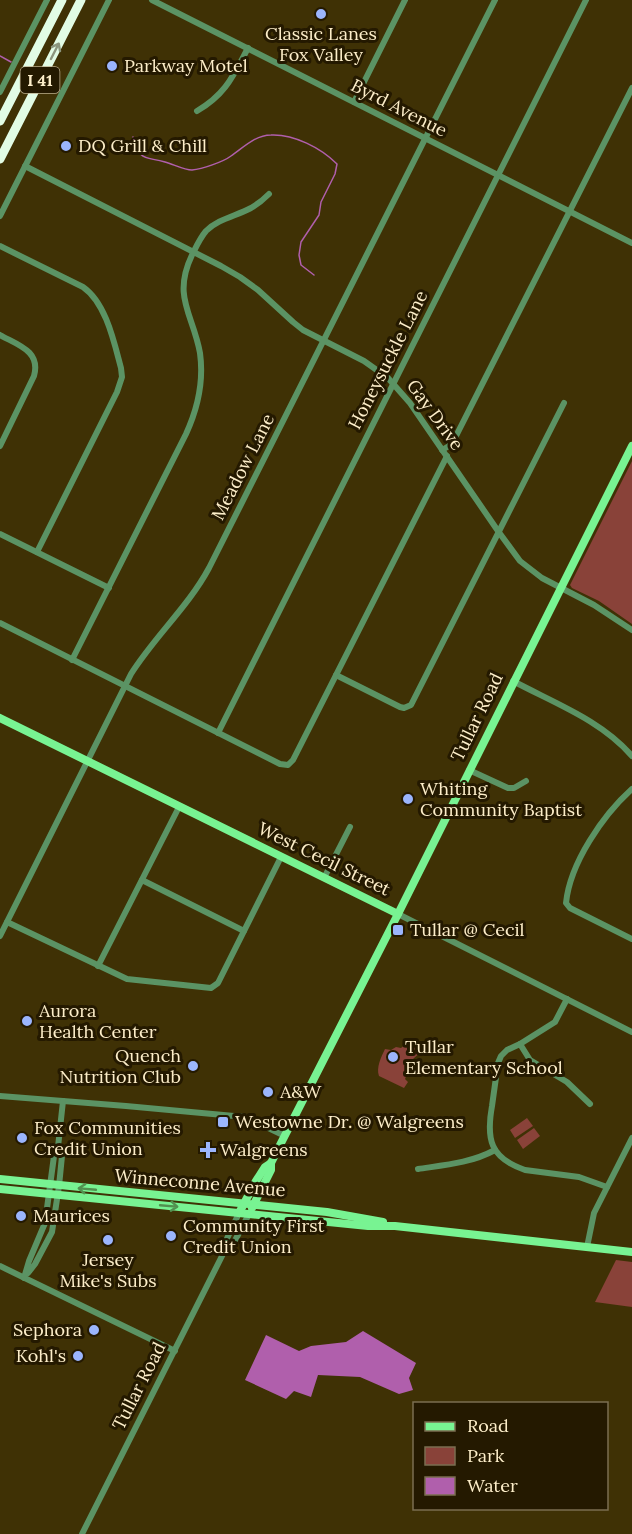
<svg xmlns="http://www.w3.org/2000/svg" width="632" height="1534" font-family="Lora,serif">
  <rect width="100%" height="100%" fill="#3f3105"/>
  <g fill="#894239">
    <path d="M632,461V624L599,601L572,588L570,585Z"/>
    <path d="M408,1042L416,1044L423,1050L413,1059L405,1079L408,1082L404,1088L379,1076C376,1068 381,1057 385,1049L391,1050L396,1047L401,1048Z"/>
    <path d="M527,1118L533,1126L515,1138L510,1130Z"/>
    <path d="M534,1128L540,1136L523,1149L517,1140Z"/>
    <path d="M616,1260L632,1262V1307L595,1302Z"/>
  </g>
  <path fill="#b05fac" d="M363,1331L416,1363L409,1378L413,1390L399,1394L360,1377L318,1375L311,1397L294,1391L286,1399L245,1380L266,1335L299,1351L311,1346L346,1342Z"/>
  <g fill="none" stroke-linecap="round" stroke-linejoin="round">
    <g stroke="#b05fac" stroke-width="1.5">
      <path d="M0,56L11,62"/>
      <path d="M52,83L58,86"/>
      <path d="M133,137C141,162 143,156 165,162C173,164 184,170 192,170C202,169 223,162 231,156C243,148 255,135 271,135C294,134 321,148 337,164L335,174L321,202L319,215L301,242L299,255L301,265L314,275"/>
    </g>
    <g stroke="#5b9364" stroke-width="6">
      <path d="M152,0L632,243"/>
      <path d="M0,92L47,0"/>
      <path d="M354,102L405,0"/>
      <path d="M197,111C226,94 233,76 248,48"/>
      <path d="M25,166L221,266L240,277L258,290L293,322L303,330L364,361L388,378L410,403L498,531L520,561L542,578L594,605L632,630"/>
      <path d="M0,216L109,0"/>
      <path d="M0,246L83,287C106,303 114,342 121,368L122,377L117,392L37,552"/>
      <path d="M0,335C18,345 41,351 34,376L0,446"/>
      <path d="M442,450L449,446L454,440L632,88"/>
      <path d="M0,534L109,588"/>
      <path d="M0,623L280,764L288,765L293,760L447,456"/>
      <path d="M72,660L186,434C198,408 204,382 200,353C193,314 172,297 192,255C196,247 200,238 206,231C218,219 236,216 251,208C258,204 264,199 269,194"/>
      <path d="M336,675L400,707L404,708L411,705L564,403"/>
      <path d="M513,681C554,703 601,720 632,756"/>
      <path d="M218,733L586,0"/>
      <path d="M469,770L508,788H514L526,781"/>
      <path d="M632,789C603,815 570,863 566,903L570,908L632,939"/>
      <path d="M324,878L350,827"/>
      <path d="M142,880L244,931"/>
      <path d="M398,914L632,1032"/>
      <path d="M7,922L127,979L211,988L218,983L281,857"/>
      <path d="M0,936L131,674C155,636 188,607 209,568L495,0"/>
      <path d="M98,966L179,807"/>
      <path d="M567,999L555,1022L520,1044L507,1050L501,1056L498,1063C496,1077 494,1091 492,1106C486,1139 490,1158 525,1170L579,1177L607,1187"/>
      <path d="M520,1044L530,1060L567,1082L590,1104"/>
      <path d="M0,1096L126,1106L245,1117L285,1136"/>
      <path d="M418,1169C445,1165 471,1163 495,1150"/>
      <path d="M587,1247L594,1213L632,1138"/>
      <path d="M224,1252L230,1250L249,1214"/>
      <path d="M0,1266L175,1351"/>
      <path d="M28,1273L35,1264L52,1232L59,1186L62,1156L58,1147"/>
      <path d="M24,1278L29,1261L45,1223L54,1156L58,1147L63,1101"/>
      <path d="M82,1534L224,1252L223,1247L239,1213"/>
    </g>
    <g stroke="#78f392" stroke-width="8">
      <path d="M0,718L398,914"/>
      <path d="M0,1179L327,1212L383,1222"/>
      <path d="M0,1189L368,1226H395L632,1252"/>
      <path d="M252,1208L271,1170V1163"/>
      <path d="M239,1213L256,1181L265,1167L271,1163L279,1147L398,914L632,446"/>
    </g>
    <g stroke="#e2fce5" stroke-width="9">
      <path d="M0,121L62,0"/>
      <path d="M0,159L81,0"/>
    </g>
  </g>
  <defs><path id="oneway-shaft" d="M-6 0H5M1.5-3L5.5 0L1.5 3" fill="none" stroke-width="1.6" stroke-linecap="round" stroke-linejoin="round" transform="scale(1.5)"/></defs>
  <use stroke="#8c967e" href="#oneway-shaft" transform="translate(55 51) rotate(-63)"/>
  <g stroke="#529150">
    <use href="#oneway-shaft" transform="translate(87 1189) rotate(-175)"/>
    <use href="#oneway-shaft" transform="translate(169 1206) rotate(5)"/>
  </g>
  <g fill="#9bb5fd" stroke="#241900" stroke-width="2">
    <circle cx="321" cy="14" r="6"/>
    <circle cx="112" cy="66" r="6"/>
    <circle cx="66" cy="146" r="6"/>
    <circle cx="408" cy="799" r="6"/>
    <rect x="392" y="924" width="12" height="12" rx="3"/>
    <circle cx="27" cy="1021" r="6"/>
    <circle cx="393" cy="1057" r="6"/>
    <circle cx="193" cy="1066" r="6"/>
    <circle cx="268" cy="1092" r="6"/>
    <rect x="217" y="1116" width="12" height="12" rx="3"/>
    <circle cx="22" cy="1138" r="6"/>
    <path d="M205 1141h6v6h6v6h-6v6h-6v-6h-6v-6h6z"/>
    <circle cx="21" cy="1216" r="6"/>
    <circle cx="171" cy="1236" r="6"/>
    <circle cx="108" cy="1240" r="6"/>
    <circle cx="94" cy="1330" r="6"/>
    <circle cx="78" cy="1356" r="6"/>
  </g>
  <g text-anchor="middle" stroke-width="6" stroke-linejoin="round" paint-order="stroke">
    <rect fill="#241900" stroke="#bcae8d" stroke-width="1.5" x="20.5" y="67" width="39" height="26" rx="4.5"/>
    <g font-size="16" font-weight="bold" fill="#fdeec9">
      <text x="40" y="86">I 41</text>
    </g>
    <g font-size="18" fill="#fdeec9" stroke="#241900" text-anchor="start">
      <text x="321" y="40" text-anchor="middle">Classic Lanes<tspan x="321" dy="21">Fox Valley</tspan></text>
      <text x="124" y="72">Parkway Motel</text>
      <text x="78" y="152">DQ Grill &amp; Chill</text>
      <text x="420" y="795">Whiting<tspan x="420" dy="21">Community Baptist</tspan></text>
      <text x="410" y="936">Tullar @ Cecil</text>
      <text x="39" y="1017">Aurora<tspan x="39" dy="21">Health Center</tspan></text>
      <text x="405" y="1053">Tullar<tspan x="405" dy="21">Elementary School</tspan></text>
      <text x="181" y="1062" text-anchor="end">Quench<tspan x="181" dy="21">Nutrition Club</tspan></text>
      <text x="280" y="1098">A&amp;W</text>
      <text x="235" y="1128">Westowne Dr. @ Walgreens</text>
      <text x="34" y="1134">Fox Communities<tspan x="34" dy="21">Credit Union</tspan></text>
      <text x="220" y="1156">Walgreens</text>
      <text x="33" y="1222">Maurices</text>
      <text x="183" y="1232">Community First<tspan x="183" dy="21">Credit Union</tspan></text>
      <text x="108" y="1266" text-anchor="middle">Jersey<tspan x="108" dy="21">Mike's Subs</tspan></text>
      <text x="82" y="1336" text-anchor="end">Sephora</text>
      <text x="66" y="1362" text-anchor="end">Kohl's</text>
    </g>
    <g font-size="18" fill="#fdeec9" stroke="#241900">
      <text transform="translate(399 108) rotate(27)" y="6">Byrd Avenue</text>
      <text transform="translate(388 360) rotate(-63)" y="6">Honeysuckle Lane</text>
      <text transform="translate(435 415) rotate(54)" y="6">Gay Drive</text>
      <text transform="translate(243 467) rotate(-63)" y="6">Meadow Lane</text>
      <text transform="translate(477 717) rotate(-64)" y="6">Tullar Road</text>
      <text transform="translate(324 859) rotate(26)" y="6">West Cecil Street</text>
      <text transform="translate(200 1183) rotate(5)" y="6">Winneconne Avenue</text>
      <text transform="translate(139 1386) rotate(-63)" y="6">Tullar Road</text>
    </g>
  </g>
  <rect x="413" y="1402" width="195" height="108" fill="#241900" stroke="#7b6e50" stroke-width="1.5"/>
  <rect x="425" y="1422" width="30" height="9" fill="#78f392" stroke="#7b6e50" stroke-width="1.5"/>
  <text x="467" y="1432" font-size="18" fill="#fdeec9">Road</text>
  <rect x="425" y="1447" width="30" height="18" fill="#894239" stroke="#7b6e50" stroke-width="1.5"/>
  <text x="467" y="1462" font-size="18" fill="#fdeec9">Park</text>
  <rect x="425" y="1477" width="30" height="18" fill="#b05fac" stroke="#7b6e50" stroke-width="1.5"/>
  <text x="467" y="1492" font-size="18" fill="#fdeec9">Water</text>
</svg>
